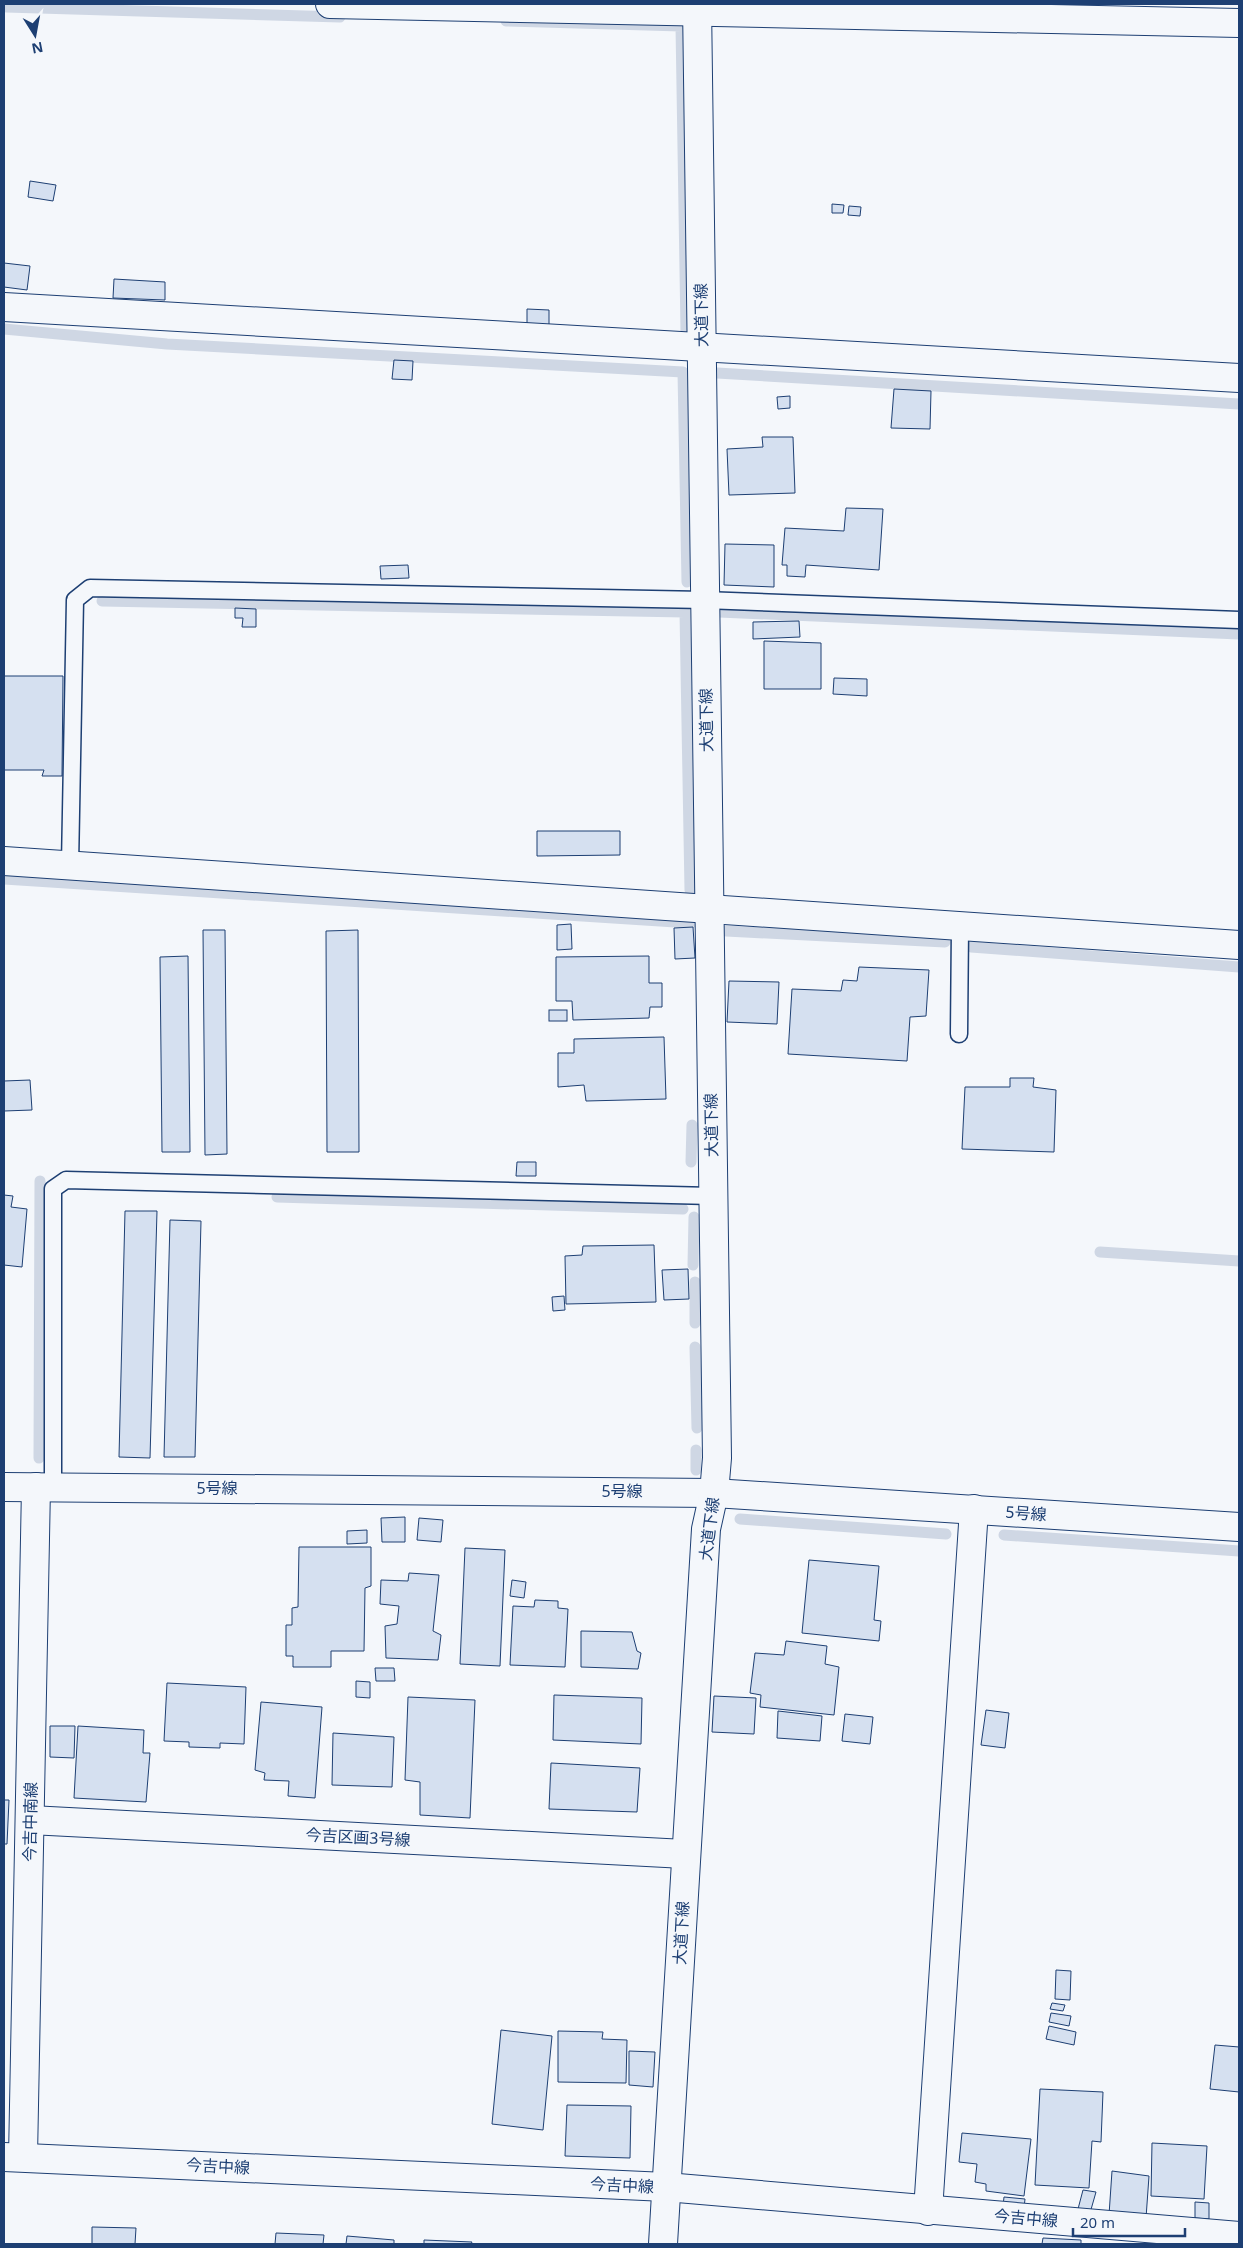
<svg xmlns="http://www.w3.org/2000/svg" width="1243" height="2248" font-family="'Noto Sans','Noto Sans JP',sans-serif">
  <rect width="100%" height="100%" fill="#f4f7fb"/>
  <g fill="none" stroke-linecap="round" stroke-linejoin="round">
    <g stroke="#cfd7e4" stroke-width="11">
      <path d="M6,7L340,17"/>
      <path d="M506,21L681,26L686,331"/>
      <path d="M4,329L167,344L683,372L687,582"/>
      <path d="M717,373L1239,404"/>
      <path d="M102,601L685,612L690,890"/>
      <path d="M719,612L1239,634"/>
      <path d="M4,879L691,923"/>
      <path d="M726,931L945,942"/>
      <path d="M971,947L1239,967"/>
      <path d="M691,1162L692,1125"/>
      <path d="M277,1197L683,1209"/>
      <path d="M1100,1252L1239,1261"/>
      <path d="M693,1265L694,1217"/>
      <path d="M695,1282V1323"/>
      <path d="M695,1347L697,1428"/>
      <path d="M39,1458L40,1181"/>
      <path d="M696,1470V1450"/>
      <path d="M740,1519L946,1534"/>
      <path d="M1004,1535L1239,1551"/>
    </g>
  </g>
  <g fill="#d5e0f0" stroke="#1d3f73">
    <path d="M30,181L56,185L53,201L28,197Z"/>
    <path d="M832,204L844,205L843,213H832Z"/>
    <path d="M849,206L861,207L860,216L848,215Z"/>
    <path d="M4,263L30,266L27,290L4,287Z"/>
    <path d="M114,279L165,282V300L113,298Z"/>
    <path d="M527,309L549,310V326H527Z"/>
    <path d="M394,360L413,361L412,380L392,379Z"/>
    <path d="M894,389L931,391L930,429L891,428Z"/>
    <path d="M790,396V408L778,409L777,397Z"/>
    <path d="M762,437H793L795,493L729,495L727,449L763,447Z"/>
    <path d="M846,508L883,509L879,570L806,565L805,577L787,576V565H782L785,528L844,531Z"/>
    <path d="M725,544L774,545V587L724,585Z"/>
    <path d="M408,565L409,578L381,579L380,566Z"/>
    <path d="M235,608L256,609V627H242L243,618H235Z"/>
    <path d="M799,621L800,637L753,639V622Z"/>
    <path d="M764,641L821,643V689H764Z"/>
    <path d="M4,676H63L62,776H42L44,770H4Z"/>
    <path d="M834,678L867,679V696L833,694Z"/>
    <path d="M537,831H620V855L537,856Z"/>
    <path d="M571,924L572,949L557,950V925Z"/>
    <path d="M693,927L695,958L675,959L674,928Z"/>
    <path d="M203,930H225L227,1154L205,1155Z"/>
    <path d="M358,930L359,1152H327L326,931Z"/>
    <path d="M188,956L190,1152H162L160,957Z"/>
    <path d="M649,956V983H662V1007H650L649,1018L573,1020L572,1001H556V957Z"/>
    <path d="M859,967L929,970L926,1016L910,1017L907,1061L788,1054L792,989L841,991L843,980L857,981Z"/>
    <path d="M729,981L779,982L777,1024L727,1022Z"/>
    <rect x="549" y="1010" width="18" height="11"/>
    <path d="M664,1037L666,1099L586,1101L584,1085L558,1087V1053H574V1039Z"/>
    <path d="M1010,1078H1034L1033,1087L1056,1090L1054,1152L962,1149L965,1087H1010Z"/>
    <path d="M30,1080L32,1110L4,1111V1081Z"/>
    <path d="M517,1162H536V1176H516Z"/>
    <path d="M4,1195L13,1196L11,1207L27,1209L22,1267L4,1265Z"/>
    <path d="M125,1211H157L150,1458L119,1457Z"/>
    <path d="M170,1220L201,1221L195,1457H164Z"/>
    <path d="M654,1245L656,1302L566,1304L565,1256L582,1255L583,1246Z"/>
    <path d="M688,1269L689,1299L664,1300L662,1270Z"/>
    <path d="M564,1296L565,1310L553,1311L552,1297Z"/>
    <path d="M405,1517V1542H382L381,1518Z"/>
    <path d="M419,1518L443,1520L441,1542L417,1540Z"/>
    <path d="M367,1530V1543L347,1544V1531Z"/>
    <path d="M299,1547H371V1586L365,1588L364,1651H331V1667H293V1656H286V1625H292V1608L298,1607Z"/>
    <path d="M465,1548L505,1550L500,1666L460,1664Z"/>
    <path d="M809,1560L879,1566L874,1620L881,1621L879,1641L802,1633Z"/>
    <path d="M409,1573L439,1575L433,1631L441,1635L438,1660L386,1658L385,1626L397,1624L399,1606L380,1604L381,1580L408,1581Z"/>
    <path d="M512,1580L526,1582L524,1598L510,1596Z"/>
    <path d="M535,1600L558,1601V1608L568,1609L565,1667L510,1665L513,1606L534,1607Z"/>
    <path d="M581,1631L632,1632L637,1651L641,1653L638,1669L581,1667Z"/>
    <path d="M786,1641L827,1646L825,1664L839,1667L834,1715L760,1707L761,1695L750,1693L755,1653L784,1655Z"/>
    <path d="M375,1668H394L395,1681H376Z"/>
    <path d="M356,1681L370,1682V1698L356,1697Z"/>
    <path d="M167,1683L246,1687L244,1744L220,1743V1748L189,1747V1742L164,1741Z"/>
    <path d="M554,1695L642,1698L641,1744L553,1740Z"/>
    <path d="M714,1696L756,1698L754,1734L712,1732Z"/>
    <path d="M408,1697L475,1700L470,1818L420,1815V1782L405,1780Z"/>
    <path d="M261,1702L322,1707L315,1798L288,1796L289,1781L264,1780L265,1773L255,1770Z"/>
    <path d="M986,1710L1009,1713L1005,1748L981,1745Z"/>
    <path d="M778,1711L822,1716L820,1741L777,1738Z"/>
    <path d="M845,1714L873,1717L870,1744L842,1741Z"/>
    <path d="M50,1726H75L74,1758L50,1757Z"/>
    <path d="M78,1726L144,1730L143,1753H150L146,1802L74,1798Z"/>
    <path d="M333,1733L394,1737L392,1787L332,1785Z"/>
    <path d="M551,1763L640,1768L637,1812L549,1809Z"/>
    <path d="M4,1800H9L7,1844H4Z"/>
    <path d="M1056,1970L1071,1971L1070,2000L1055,1999Z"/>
    <path d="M1052,2003L1065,2005L1063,2011L1050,2009Z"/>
    <path d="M1051,2013L1071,2016L1069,2026L1049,2022Z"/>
    <path d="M1049,2026L1076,2032L1074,2045L1046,2039Z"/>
    <path d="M501,2030L552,2036L543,2130L492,2124Z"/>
    <path d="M558,2031L603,2032L602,2039L627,2040L626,2083L558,2082Z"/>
    <path d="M1215,2045L1239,2047V2092L1210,2089Z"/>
    <path d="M629,2051L655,2052L653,2087L629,2085Z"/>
    <path d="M1040,2089L1103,2092L1101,2142L1092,2141L1089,2188L1035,2185Z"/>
    <path d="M567,2105L631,2106L630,2158L565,2156Z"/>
    <path d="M962,2133L1031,2139L1024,2196L986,2191V2184L975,2182L977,2164L959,2162Z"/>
    <path d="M1152,2143L1207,2146L1204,2199L1151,2196Z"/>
    <path d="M1112,2171L1149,2176L1146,2218L1109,2215Z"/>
    <path d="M1083,2190L1096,2192L1090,2213L1078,2209Z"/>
    <path d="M1004,2197L1025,2199L1024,2208L1003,2206Z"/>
    <path d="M1195,2202L1209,2203V2219L1195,2218Z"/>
    <path d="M92,2227L136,2228L135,2244H92Z"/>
    <path d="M276,2233L324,2235L323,2244H275Z"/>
    <path d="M347,2236L394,2240V2244H346Z"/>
    <path d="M1043,2238L1081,2240V2244H1042Z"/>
    <path d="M424,2240L472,2242L471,2244H424Z"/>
  </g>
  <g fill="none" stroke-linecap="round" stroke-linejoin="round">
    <g stroke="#1d3f73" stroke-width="19">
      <g id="lane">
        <path d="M70,865L75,600L90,588L704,600L1239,620"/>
        <path d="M959,1034L960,927"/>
        <path d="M53,1487V1189L66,1180L712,1196"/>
      </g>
    </g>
    <g stroke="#1d3f73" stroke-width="30">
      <g id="street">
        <path d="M330,4L1239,23"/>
        <path d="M4,307L1239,378"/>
        <path d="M4,861L1239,945"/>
        <path d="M4,1487L714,1493L1239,1527"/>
        <path d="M30,1820L685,1854"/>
        <path d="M4,2157L666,2187L1239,2236"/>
        <path d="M23,2157L36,1487"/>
        <path d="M928,2211L974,1509"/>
        <path d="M663,2244L706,1529L714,1493L717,1458L697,4"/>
      </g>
    </g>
    <use href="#lane" stroke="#f4f7fb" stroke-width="16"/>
    <use href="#street" stroke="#f4f7fb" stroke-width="28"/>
  </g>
  <g text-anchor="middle" stroke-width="4" stroke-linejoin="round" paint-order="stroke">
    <g font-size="16" fill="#1d3f73" stroke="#f4f7fb">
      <text transform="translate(701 315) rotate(-91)" y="6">大道下線</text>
      <text transform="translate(706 720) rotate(-91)" y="6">大道下線</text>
      <text transform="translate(711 1125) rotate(-91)" y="6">大道下線</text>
      <text x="217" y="1494">5号線</text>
      <text x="622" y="1497">5号線</text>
      <text transform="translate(1026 1513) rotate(4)" y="6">5号線</text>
      <text transform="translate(709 1529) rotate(-83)" y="6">大道下線</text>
      <text transform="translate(30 1822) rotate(-89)" y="6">今吉中南線</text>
      <text transform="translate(358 1837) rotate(3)" y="6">今吉区画3号線</text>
      <text transform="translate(681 1933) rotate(-87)" y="6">大道下線</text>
      <text transform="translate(218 2166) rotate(3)" y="6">今吉中線</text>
      <text transform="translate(622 2185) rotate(3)" y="6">今吉中線</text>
      <text transform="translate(1026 2218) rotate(5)" y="6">今吉中線</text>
    </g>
  </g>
  <rect width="1243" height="2248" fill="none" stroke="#1d3f73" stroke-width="10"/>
  <g transform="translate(35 35) rotate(169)" stroke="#f4f7fb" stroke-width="4" paint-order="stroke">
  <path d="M0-4L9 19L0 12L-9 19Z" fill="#1d3f73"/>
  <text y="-8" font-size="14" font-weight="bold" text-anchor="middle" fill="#1d3f73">N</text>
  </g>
  <path d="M1073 2228v8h112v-8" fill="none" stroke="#1d3f73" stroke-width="2.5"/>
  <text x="1080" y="2228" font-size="15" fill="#1d3f73" stroke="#f4f7fb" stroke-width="4" paint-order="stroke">20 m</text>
</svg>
